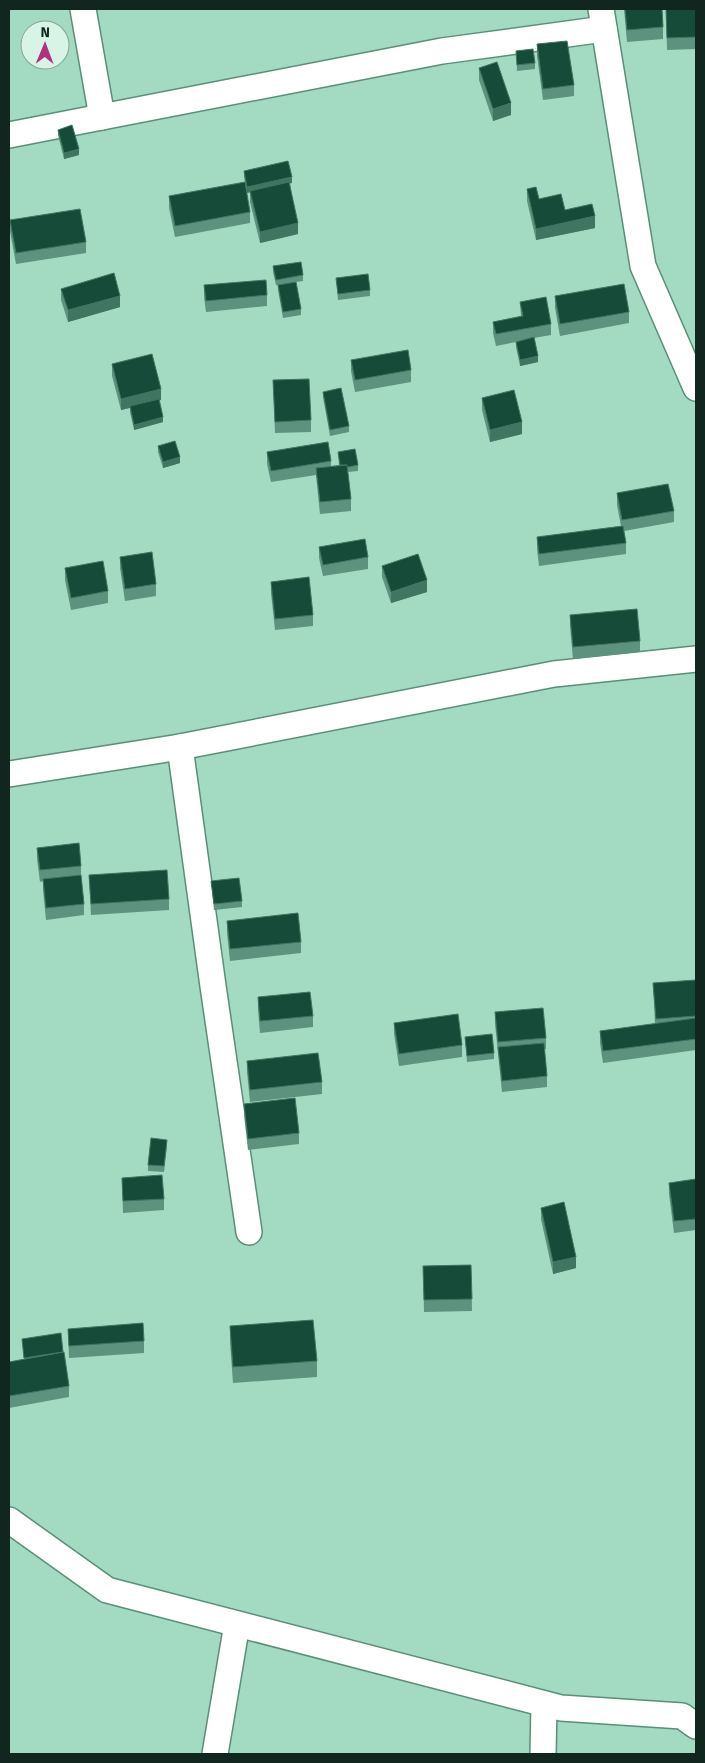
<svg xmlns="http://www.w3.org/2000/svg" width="705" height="1763" font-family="'Fira Sans',sans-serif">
  <rect width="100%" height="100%" fill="#a2dac2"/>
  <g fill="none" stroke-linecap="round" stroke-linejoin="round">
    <g stroke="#598f79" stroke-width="28">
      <g id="minor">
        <path d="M83,9L102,117"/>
        <path d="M601,9L643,266L696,388"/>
        <path d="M9,135L442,51L604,29"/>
        <path d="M180,747L213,986L249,1232"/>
        <path d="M9,774L180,747L554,674L696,659"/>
        <path d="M9,1520L107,1590L561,1708L682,1716L696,1726"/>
        <path d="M215,1754L237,1624"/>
        <path d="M543,1754L544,1704"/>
      </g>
    </g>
    <use href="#minor" stroke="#fff" stroke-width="25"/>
  </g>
  <g fill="#5c927e">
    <path d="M624,9H662L663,27V39L627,42Z"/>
    <path d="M666,9H696V49L667,50Z"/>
    <path d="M537,44L574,85V96L543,100L537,56Z"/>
    <path d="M516,51L535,63V69L517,71Z"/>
    <path d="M479,68L511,115L493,121L479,80Z"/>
    <path d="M58,130L79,155L64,159L58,135Z"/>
    <path d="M244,171L292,183H290L298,234L260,243L250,202V192L247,193L244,177Z"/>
    <path d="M527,189L539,199L565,210L595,228L536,240L527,201Z"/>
    <path d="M169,196L250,212V223L175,237L169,208Z"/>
    <path d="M10,220L86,242V253L16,264L10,231Z"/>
    <path d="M273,266L303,275V281L296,282L301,309V315L283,318L278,290V285H276L273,272Z"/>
    <path d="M336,278L370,290V296L338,300Z"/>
    <path d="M204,285L267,295V306L206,312L204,297Z"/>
    <path d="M61,289L120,307L68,322L61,300Z"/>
    <path d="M555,296L629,312V323L560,336L555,308Z"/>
    <path d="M520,302L551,324V335L534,338L538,362L520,366L516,347V342L496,346L493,333V322L521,316Z"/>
    <path d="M351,360L411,370V382L355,392L351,371Z"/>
    <path d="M112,364L161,400H159L163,422L134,430L130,412V408L121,410L112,376Z"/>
    <path d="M273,380L311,420V432L275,433Z"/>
    <path d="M323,392L349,426V432L330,436L323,397Z"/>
    <path d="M482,398L522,434L490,442L482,410Z"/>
    <path d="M158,446L180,463L163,468L158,452Z"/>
    <path d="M267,452L331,461V466L339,465L338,452L358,465V471L348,472L351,499V511L320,514L316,475L271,482L267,464Z"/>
    <path d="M617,493L674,511V522L624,531L626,543V554L539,566L537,549V537L621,526L617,505Z"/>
    <path d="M319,547L368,557V569L323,576L319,558Z"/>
    <path d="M120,557L156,584V596L125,601L120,568Z"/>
    <path d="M382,566L427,592L391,603L382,577Z"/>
    <path d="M65,568L108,591V603L71,610L65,580Z"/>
    <path d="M271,582L313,615V626L275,630L271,593Z"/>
    <path d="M570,615L640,641V652L573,659L570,626Z"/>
    <path d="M37,848L81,866V876L84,904V915L46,920L43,890V881L40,882L37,859Z"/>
    <path d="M89,875L169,899V910L91,915Z"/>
    <path d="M211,881L242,901V907L214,910Z"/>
    <path d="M227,921L301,942V953L230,961L227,933Z"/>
    <path d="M696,980V1050L603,1063L600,1043V1031L655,1024L653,983Z"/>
    <path d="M258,997L313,1016V1027L260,1033L258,1009Z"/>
    <path d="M495,1012L546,1038V1049H544L547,1076V1087L502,1092L495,1024Z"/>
    <path d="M394,1023L462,1045V1057L399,1066L394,1034Z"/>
    <path d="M465,1037L494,1053V1059L467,1062Z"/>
    <path d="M247,1061L322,1082V1094L250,1102L247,1072Z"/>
    <path d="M244,1104L299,1133V1144L248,1150L244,1115Z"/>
    <path d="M167,1146L164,1172L148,1171V1165Z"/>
    <path d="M122,1178L164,1199V1210L123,1213Z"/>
    <path d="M696,1179V1230L674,1233L669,1194V1183Z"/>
    <path d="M541,1208L576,1268L553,1274L541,1219Z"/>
    <path d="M471,1265L472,1311L424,1312L423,1266Z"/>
    <path d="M230,1326L317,1361V1377L233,1383L230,1342Z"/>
    <path d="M68,1329L144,1341V1353L69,1358Z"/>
    <path d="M22,1339L69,1386V1397L9,1408V1362L24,1359Z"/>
  </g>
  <g fill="#407562">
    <path d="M511,103V115L493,121V109Z"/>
    <path d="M79,149V155L64,159V153Z"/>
    <path d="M292,177V183L247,193V187Z"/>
    <path d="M595,216V228L536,240V229Z"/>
    <path d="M298,223V234L260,243V232Z"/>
    <path d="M120,296V307L68,322V310Z"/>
    <path d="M538,356V362L520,366V360Z"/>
    <path d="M161,389V400L121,410V399Z"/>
    <path d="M163,417V422L134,430V425Z"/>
    <path d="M522,422V434L490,442V430Z"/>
    <path d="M180,457V463L163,468V462Z"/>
    <path d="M427,580V592L391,603V592Z"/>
    <path d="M576,1257V1268L553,1274V1262Z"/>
  </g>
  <g fill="#164a39" stroke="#407562">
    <path d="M625,9H662L663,27L627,30Z"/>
    <path d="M666,9H696V37L667,38Z"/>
    <path d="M567,41L574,85L543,89L537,44Z"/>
    <path d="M533,49L535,63L517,65L516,51Z"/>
    <path d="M497,62L511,103L493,109L479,68Z"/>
    <path d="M72,125L79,149L64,153L58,130Z"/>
    <path d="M288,161L292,177L247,187L244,171Z"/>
    <path d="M245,182L250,212L175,226L169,196Z"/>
    <path d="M289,182L298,223L260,232L250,191Z"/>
    <path d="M536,187L539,199L561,194L565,210L592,204L595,216L536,229L527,189Z"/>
    <path d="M80,209L86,242L16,253L10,220Z"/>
    <path d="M301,262L303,275L276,280L273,266Z"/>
    <path d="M114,273L120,296L68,310L61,289Z"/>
    <path d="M368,274L370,290L338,294L336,278Z"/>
    <path d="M266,280L267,295L206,301L204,285Z"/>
    <path d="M296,282L301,309L283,312L278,285Z"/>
    <path d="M624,284L629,312L560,324L555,296Z"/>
    <path d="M546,297L551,324L496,334L493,322L523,316L520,302Z"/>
    <path d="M534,337L538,356L520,360L516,342Z"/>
    <path d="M408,350L411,370L355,380L351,360Z"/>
    <path d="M152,354L161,389L121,399L112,364Z"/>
    <path d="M309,379L311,420L275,422L273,380Z"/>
    <path d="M341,388L349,426L330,430L323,392Z"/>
    <path d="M514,390L522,422L490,430L482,398Z"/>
    <path d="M159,399L163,417L134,425L130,406Z"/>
    <path d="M175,441L180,457L163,462L158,446Z"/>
    <path d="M328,442L331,461L271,471L267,452Z"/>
    <path d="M355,449L358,465L348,467L347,465H340L338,452Z"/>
    <path d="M347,465L351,499L320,502L316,468Z"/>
    <path d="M668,484L674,511L622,520L617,493Z"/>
    <path d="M623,526L626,543L539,554L537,537Z"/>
    <path d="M365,539L368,557L323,565L319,547Z"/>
    <path d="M152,552L156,584L125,589L120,557Z"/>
    <path d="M418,554L427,580L391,592L382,566Z"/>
    <path d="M103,561L108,591L71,598L65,568Z"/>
    <path d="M309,577L313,615L275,619L271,582Z"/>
    <path d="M637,609L640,641L573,647L570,615Z"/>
    <path d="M79,843L81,866L40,870L37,848Z"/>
    <path d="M167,870L169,899L91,904L89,875Z"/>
    <path d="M81,875L84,904L46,908L43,879Z"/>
    <path d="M239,878L242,901L214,904L211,881Z"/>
    <path d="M298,913L301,942L230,949L227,921Z"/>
    <path d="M696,980V1016L656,1019L653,983Z"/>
    <path d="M310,992L313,1016L260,1021L258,997Z"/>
    <path d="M543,1008L546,1038L498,1042L495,1012Z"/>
    <path d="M458,1014L462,1045L399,1054L394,1023Z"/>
    <path d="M696,1018V1039L603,1051L600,1031Z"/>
    <path d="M492,1034L494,1053L467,1056L465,1037Z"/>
    <path d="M544,1043L547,1076L502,1081L498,1047Z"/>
    <path d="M318,1053L322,1082L250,1090L247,1061Z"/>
    <path d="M295,1098L299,1133L248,1139L244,1104Z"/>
    <path d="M151,1138L167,1140L164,1166L148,1165Z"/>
    <path d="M162,1175L164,1199L123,1201L122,1178Z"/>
    <path d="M696,1179V1219L674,1221L669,1183Z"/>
    <path d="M564,1202L576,1257L553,1262L541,1208Z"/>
    <path d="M471,1265L472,1299L424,1300L423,1266Z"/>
    <path d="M313,1320L317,1361L233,1367L230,1326Z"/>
    <path d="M143,1323L144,1341L69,1346L68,1329Z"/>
    <path d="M61,1333L63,1352L24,1358L22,1339Z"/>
    <path d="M64,1352L69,1386L9,1396V1362Z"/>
  </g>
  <rect width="705" height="1763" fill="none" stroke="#10261e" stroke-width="20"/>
  <g transform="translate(45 45) rotate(1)"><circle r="24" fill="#d8f4e7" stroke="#88a297"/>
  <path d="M0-4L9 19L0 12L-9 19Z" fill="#b03180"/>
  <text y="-8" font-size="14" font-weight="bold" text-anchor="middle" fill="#10261e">N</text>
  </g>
</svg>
